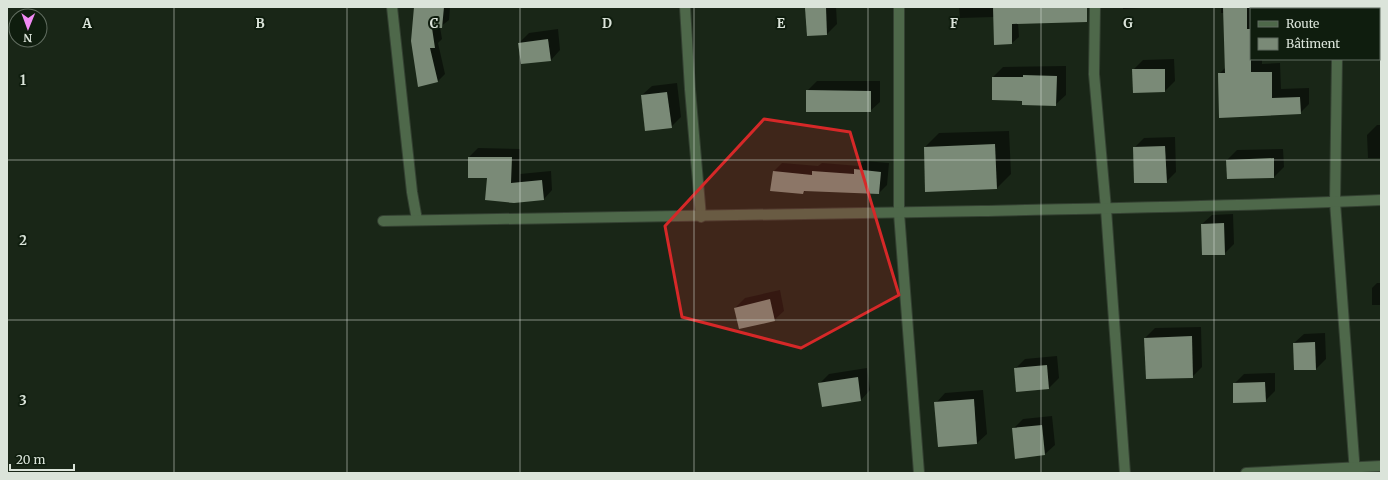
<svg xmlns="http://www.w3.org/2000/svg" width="1388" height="480" font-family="Merriweather,serif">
  <rect width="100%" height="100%" fill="#192617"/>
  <g fill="#0007">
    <path d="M415,7H450L449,20L440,27L442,39L438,43L445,74L438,81Z"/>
    <path d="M808,7H836L837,24L827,34L806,9Z"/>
    <path d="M959,7H1064L1018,23L1019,37L1012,43L995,44L994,17L960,18Z"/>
    <path d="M1123,7H1160L1123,9Z"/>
    <path d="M1221,7H1256V9H1251V59H1262V64L1280,63L1281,89L1309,88V104L1300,113L1219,74L1226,67L1224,13H1221Z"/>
    <path d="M1369,7H1381V53H1379V9H1367Z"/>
    <path d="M558,29L560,50L551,60L519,43L529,33Z"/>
    <path d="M1174,59L1175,81L1165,91L1133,70L1143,60Z"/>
    <path d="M1066,66V95L1056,104L1023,100L993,99V77L1003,67Z"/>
    <path d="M817,81H880V102L870,111L807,91Z"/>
    <path d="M677,83L681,117L671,127L642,95L652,86Z"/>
    <path d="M1377,125H1381V158H1368L1367,135Z"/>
    <path d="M1009,131L1011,174L997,188L926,191L925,147L939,133Z"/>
    <path d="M1175,137L1176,172L1166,182L1134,148L1144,138Z"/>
    <path d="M478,148L520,149V174L551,171L552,190L544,199L488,177L469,157Z"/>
    <path d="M1283,149L1284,167L1274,177L1227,160L1237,150Z"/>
    <path d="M864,161L889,163L887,185L879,193L806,190L803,193L774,171L782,163L818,166L822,163L859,166Z"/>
    <path d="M1233,214L1234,244L1224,254L1202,224L1212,215Z"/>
    <path d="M1377,283H1381V305H1372V288Z"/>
    <path d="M780,290L784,311L774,320L735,308L745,298Z"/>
    <path d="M1201,327L1202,367L1192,377L1145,338L1155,328Z"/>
    <path d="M1325,333L1326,359L1316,369L1294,343L1304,334Z"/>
    <path d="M1057,356L1059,378L1049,388L1015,369L1025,359Z"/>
    <path d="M867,368L870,390L861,400L819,384L829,374Z"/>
    <path d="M1275,373V391L1265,401L1234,384L1244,374Z"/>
    <path d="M983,390L987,434L977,443L936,403L945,393Z"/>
    <path d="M1052,416L1055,445L1045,454L1013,429L1023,419Z"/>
  </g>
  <g fill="#7a8a77">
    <path d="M414,7H444L442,28H432L435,48H430L438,82L418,87L411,41Z"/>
    <path d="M826,7L827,35L807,36L805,8Z"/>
    <path d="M993,7H1087V22L1012,24V44L994,45Z"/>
    <path d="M1223,7H1247V29H1251V72H1272V98L1300,97L1301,114L1219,118L1218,73H1225Z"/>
    <path d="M548,39L551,61L521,64L518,43Z"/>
    <path d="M1132,69H1165V92L1133,93Z"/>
    <path d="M1023,75L1057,76L1056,106L1022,105V101L992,100V77H1023Z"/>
    <path d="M806,90L871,91V112H806Z"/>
    <path d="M667,92L672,128L645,131L641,95Z"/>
    <path d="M995,144L997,189L925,192L924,147Z"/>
    <path d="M1165,146L1167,183H1134L1133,147Z"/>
    <path d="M468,157H512L511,183L542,180L544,200L514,203L485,200L487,178H468Z"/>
    <path d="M1274,158V178L1227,179L1226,160Z"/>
    <path d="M854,169L881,172L879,194L804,191L803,194L770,191L773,171L812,175V171L854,174Z"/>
    <path d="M1224,223L1225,255H1202L1201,224Z"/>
    <path d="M770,299L775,321L739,329L734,308Z"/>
    <path d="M1192,336L1193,378L1146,379L1144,338Z"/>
    <path d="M1315,342L1316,370H1294L1293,343Z"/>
    <path d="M1047,365L1049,389L1016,392L1014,368Z"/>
    <path d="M858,377L861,401L822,407L818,383Z"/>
    <path d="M1265,382L1266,402L1233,403V383Z"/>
    <path d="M974,399L977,444L938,447L934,402Z"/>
    <path d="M1042,425L1045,455L1015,459L1012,428Z"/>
  </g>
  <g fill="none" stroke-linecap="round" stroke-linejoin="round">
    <g stroke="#344132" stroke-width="12">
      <g id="minor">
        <path d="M392,7L412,192L417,220"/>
        <path d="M685,7L690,89L701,217"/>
        <path d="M899,7V213L919,473"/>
        <path d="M1095,7L1094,74L1106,209L1125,473"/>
        <path d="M1338,9V7"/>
        <path d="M1337,59L1335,202L1355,473"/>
        <path d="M383,221C582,218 781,215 980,211C1114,208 1247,206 1381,200"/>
        <path d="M1246,473L1381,466"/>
      </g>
    </g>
    <use href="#minor" stroke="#4e684a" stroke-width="10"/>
  </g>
  <path fill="#d62828" fill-opacity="0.2" stroke="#d62828" stroke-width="3" stroke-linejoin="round" d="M764,119L850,132L899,295L801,348L682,317L665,226Z"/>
  <path fill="none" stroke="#dbe4da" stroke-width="1" stroke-opacity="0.55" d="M174,7V473M347,7V473M520,7V473M694,7V473M868,7V473M1041,7V473M1214,7V473M7,160H1381M7,320H1381"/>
  <g font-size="13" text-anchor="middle" font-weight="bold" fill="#dbe4da" stroke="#0f1d0e" stroke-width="4" stroke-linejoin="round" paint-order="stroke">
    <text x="87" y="28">A</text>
    <text x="260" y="28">B</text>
    <text x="434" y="28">C</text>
    <text x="607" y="28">D</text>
    <text x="781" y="28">E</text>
    <text x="954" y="28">F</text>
    <text x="1128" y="28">G</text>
    <text x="23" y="85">1</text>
    <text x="23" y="245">2</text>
    <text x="23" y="405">3</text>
  </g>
  <rect width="1388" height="480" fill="none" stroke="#dbe4da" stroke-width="16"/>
  <rect x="1250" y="8" width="130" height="52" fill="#0f1d0e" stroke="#616d60"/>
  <rect x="1258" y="21" width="20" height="6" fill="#4e684a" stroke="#616d60"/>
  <text x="1286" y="28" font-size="12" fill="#dbe4da">Route</text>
  <rect x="1258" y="38" width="20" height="12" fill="#7a8a77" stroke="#616d60"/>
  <text x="1286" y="48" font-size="12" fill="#dbe4da">Bâtiment</text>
  <g transform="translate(28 28) rotate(181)"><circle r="19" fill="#0f1d0e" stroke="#616d60"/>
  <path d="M0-3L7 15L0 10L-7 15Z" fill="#f18af4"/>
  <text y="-6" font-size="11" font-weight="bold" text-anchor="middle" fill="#dbe4da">N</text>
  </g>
  <path d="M10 464v6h64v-6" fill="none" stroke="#dbe4da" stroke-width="2"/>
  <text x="16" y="464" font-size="12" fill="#dbe4da" stroke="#0f1d0e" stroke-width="3" paint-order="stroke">20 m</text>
</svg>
